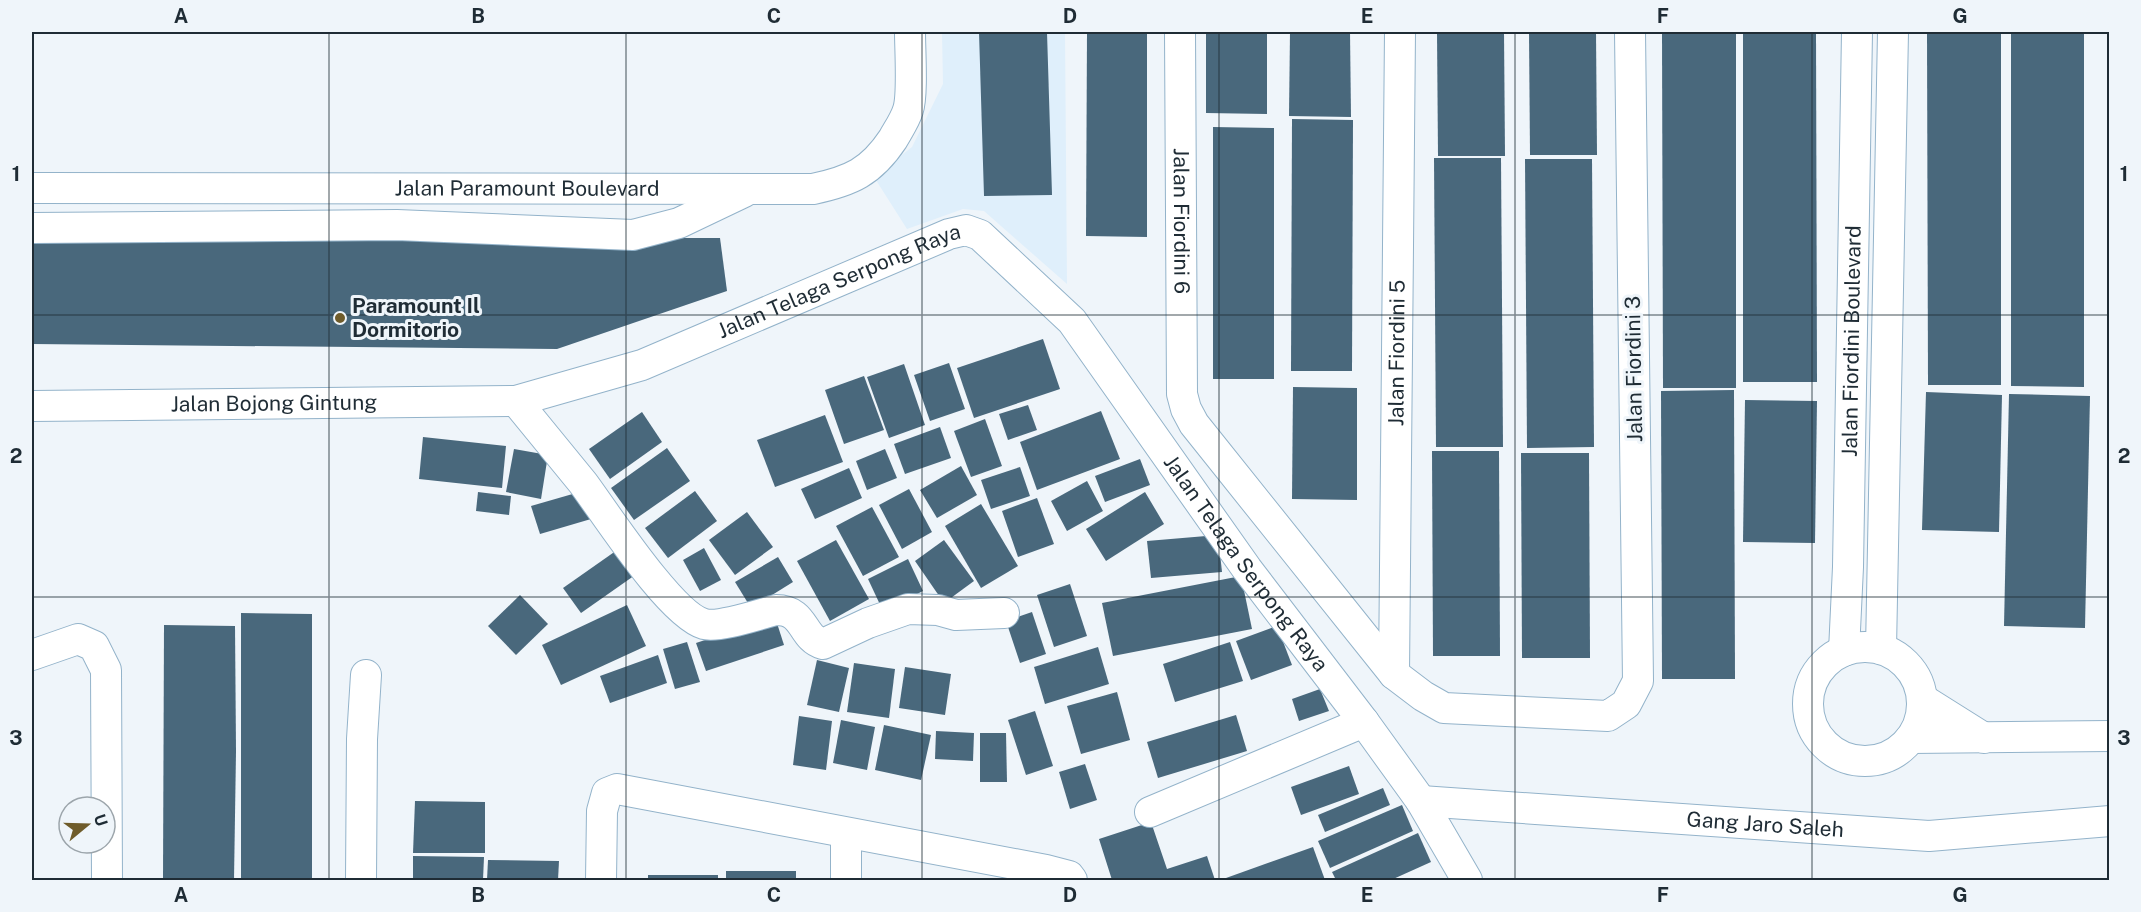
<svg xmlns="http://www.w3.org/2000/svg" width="2141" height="912" font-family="'Public Sans',sans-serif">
  <rect width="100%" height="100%" fill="#eff5fa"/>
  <path fill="#dfeffb" d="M942,32H1065L1067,284L984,211L963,209L907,229L874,177L912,147L943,84Z"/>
  <g fill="#49687c">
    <path d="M979,32H1047L1052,195L984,196Z"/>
    <path d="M1087,32H1147V237L1086,236Z"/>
    <path d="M1206,32H1267V114L1206,113Z"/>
    <path d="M1290,32H1350L1351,117L1289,116Z"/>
    <path d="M1437,32H1504L1505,156H1438Z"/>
    <path d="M1529,32H1596L1597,155H1530Z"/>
    <path d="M1662,32H1736V388H1663Z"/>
    <path d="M1743,32H1816L1817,382H1743Z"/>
    <path d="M1927,32H2001V385H1928Z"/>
    <path d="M2011,32H2084V387L2011,386Z"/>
    <path d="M1292,119L1353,120L1352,371H1291Z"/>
    <path d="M1213,127L1274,128V379H1213Z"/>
    <path d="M1434,158H1501L1503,447H1436Z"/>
    <path d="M1525,159H1592L1594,447L1527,448Z"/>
    <path d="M32,238H720L727,291L557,349L32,344Z"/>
    <path d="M1043,339L1060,389L974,418L957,368Z"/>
    <path d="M949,363L965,409L930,421L914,375Z"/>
    <path d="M904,364L925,425L889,438L867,377Z"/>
    <path d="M864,376L884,430L844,444L825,390Z"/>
    <path d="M1293,387L1357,388V500L1292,499Z"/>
    <path d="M1734,390L1735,679H1662L1661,391Z"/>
    <path d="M1926,392L2002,395L1999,532L1922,530Z"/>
    <path d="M2009,394L2090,396L2085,628L2004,626Z"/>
    <path d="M1745,400L1817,401L1815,543L1743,542Z"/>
    <path d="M1028,405L1037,430L1008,440L999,414Z"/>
    <path d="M1101,411L1120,459L1037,490L1020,442Z"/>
    <path d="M642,412L662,442L610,479L589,449Z"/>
    <path d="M825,415L843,462L775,487L757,440Z"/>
    <path d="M985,419L1002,466L971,477L954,431Z"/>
    <path d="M940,427L951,458L905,474L894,444Z"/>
    <path d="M423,437L506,446L502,488L419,479Z"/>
    <path d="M667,448L690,481L634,520L611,488Z"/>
    <path d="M514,449L548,455L541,499L506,492Z"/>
    <path d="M885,449L897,478L867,490L856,461Z"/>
    <path d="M1432,451H1499L1500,656H1433Z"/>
    <path d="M1521,453H1589L1590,658H1522Z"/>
    <path d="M1140,459L1150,485L1105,502L1095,476Z"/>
    <path d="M961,466L977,495L937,518L920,490Z"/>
    <path d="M1020,467L1030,496L991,509L981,480Z"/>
    <path d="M849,468L862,498L815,519L801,489Z"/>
    <path d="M1087,481L1103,511L1067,531L1051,501Z"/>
    <path d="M909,489L932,532L902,549L879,505Z"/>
    <path d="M583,491L591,519L540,534L531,506Z"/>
    <path d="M695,491L717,521L668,558L645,528Z"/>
    <path d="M478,492L511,496L509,515L476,511Z"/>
    <path d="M1145,492L1164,524L1106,561L1086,529Z"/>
    <path d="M1037,498L1054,544L1018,557L1002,511Z"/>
    <path d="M981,504L1018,566L981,588L945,526Z"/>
    <path d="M872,507L899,557L863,576L836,526Z"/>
    <path d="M747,512L773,547L735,575L709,540Z"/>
    <path d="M1218,535L1222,572L1151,578L1147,541Z"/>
    <path d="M836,540L869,599L830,621L797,561Z"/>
    <path d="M944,540L974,581L944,603L915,561Z"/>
    <path d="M620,548L638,573L581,613L563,588Z"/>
    <path d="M704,548L721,580L700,591L683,560Z"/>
    <path d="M778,557L793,582L751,608L735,582Z"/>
    <path d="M908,559L923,591L883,611L868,579Z"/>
    <path d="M1241,576L1252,629L1113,656L1102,603Z"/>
    <path d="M1070,584L1087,636L1054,647L1037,595Z"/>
    <path d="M520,595L548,624L516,655L488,626Z"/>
    <path d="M627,605L646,646L561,685L542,645Z"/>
    <path d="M1032,612L1046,654L1020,663L1006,621Z"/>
    <path d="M241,613L312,614V880H241Z"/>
    <path d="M775,617L784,645L706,671L696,643Z"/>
    <path d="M164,625L235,626L236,751L234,880H163Z"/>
    <path d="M1277,626L1292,665L1251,680L1236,641Z"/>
    <path d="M687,642L700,682L675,689L663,649Z"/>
    <path d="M1230,642L1243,681L1175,702L1163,664Z"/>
    <path d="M1098,647L1109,684L1045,704L1034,667Z"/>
    <path d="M658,655L667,683L610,703L600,676Z"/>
    <path d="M817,660L849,668L839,712L807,705Z"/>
    <path d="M854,663L895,669L889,718L847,712Z"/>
    <path d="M905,667L951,674L945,715L899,708Z"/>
    <path d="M1320,689L1329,711L1299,721L1292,699Z"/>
    <path d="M1117,692L1130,740L1081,754L1067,706Z"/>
    <path d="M1035,711L1053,766L1026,775L1008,720Z"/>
    <path d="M1236,715L1247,751L1158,778L1147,742Z"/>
    <path d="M799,716L832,721L826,770L793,765Z"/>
    <path d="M841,720L875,727L867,770L833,763Z"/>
    <path d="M884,725L931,735L921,780L875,770Z"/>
    <path d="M936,731L974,733L973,761L935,759Z"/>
    <path d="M980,733H1006L1007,782H980Z"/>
    <path d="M1085,764L1097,800L1070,809L1059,772Z"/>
    <path d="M1349,766L1359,794L1301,815L1291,787Z"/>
    <path d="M1383,788L1390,805L1325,832L1318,815Z"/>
    <path d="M415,801L485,802V853H413Z"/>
    <path d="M1402,805L1413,831L1330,868L1318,841Z"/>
    <path d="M1151,822L1167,869L1207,856L1215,880H1112L1099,839Z"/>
    <path d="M1418,833L1431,862L1391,880H1336L1332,872Z"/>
    <path d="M1313,847L1325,880H1227L1226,878Z"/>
    <path d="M413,856L484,857L483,880H413Z"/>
    <path d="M488,860L559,861L558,880H487Z"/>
    <rect x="726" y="871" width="70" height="9"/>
    <rect x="648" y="875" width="70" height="5"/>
  </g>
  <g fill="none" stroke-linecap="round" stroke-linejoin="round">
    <g stroke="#93b3ca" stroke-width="32">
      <g id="street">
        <path id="s1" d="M1180,32L1182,394L1186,409L1194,424L1394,674L1423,696L1444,708L1608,716L1626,704L1638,681L1630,32"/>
        <path id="s2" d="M32,188L813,189C851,181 871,172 893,139C898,130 905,120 908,110C913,95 910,50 910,32"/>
        <path d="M32,228L397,225L633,235L679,223L744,192"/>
        <path id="s3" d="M32,406L516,401"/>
        <path id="s4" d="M1004,613L956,615L938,610L908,609L868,623L823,644C801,638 806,610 776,610C760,614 719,628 704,624C671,615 606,514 583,483C561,456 539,429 516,401L642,365L949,234L966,230L980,235L1072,321L1247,569L1364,722L1421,801L1467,880"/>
        <circle cx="1865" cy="704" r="57"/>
        <path d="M1881,649L1893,32"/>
        <path id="s5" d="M1844,651L1848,567L1857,32"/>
        <path d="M32,655L78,639L94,646L106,670L107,880"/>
        <path id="s6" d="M1394,674L1400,32"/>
        <path d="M1922,699L1984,738"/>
        <path d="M1911,738L2110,736"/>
        <path id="s7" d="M1421,801L1929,836L2110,821"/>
        <path d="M1150,812L1364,722"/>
        <path d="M361,880L362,739L366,675"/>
        <path d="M601,880L602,811L607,793L617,789L1046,870L1069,876L1072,880"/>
        <path d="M846,880V833"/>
      </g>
    </g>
    <use href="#street" stroke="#fff" stroke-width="30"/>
  </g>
  <path fill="none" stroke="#1f2c35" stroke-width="1.5" stroke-opacity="0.55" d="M329,32V880M626,32V880M922,32V880M1219,32V880M1515,32V880M1812,32V880M32,315H2110M32,597H2110"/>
  <circle fill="#6f5c2b" stroke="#eff5fa" stroke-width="2" cx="340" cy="318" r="6"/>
  <g text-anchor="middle" stroke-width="6" stroke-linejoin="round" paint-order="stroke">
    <g font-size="21" fill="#1f2c35" stroke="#eff5fa">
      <text dy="7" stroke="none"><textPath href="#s2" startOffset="495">Jalan Paramount Boulevard</textPath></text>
      <text dy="7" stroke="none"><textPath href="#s1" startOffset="189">Jalan Fiordini 6</textPath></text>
      <text dy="7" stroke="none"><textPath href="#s4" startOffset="962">Jalan Telaga Serpong Raya</textPath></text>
      <text dy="7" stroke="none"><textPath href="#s5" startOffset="310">Jalan Fiordini Boulevard</textPath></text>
      <text dy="7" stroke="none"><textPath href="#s6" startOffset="321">Jalan Fiordini 5</textPath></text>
      <text transform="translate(1634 369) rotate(-91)" y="7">Jalan Fiordini 3</text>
      <text dy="7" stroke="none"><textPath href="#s3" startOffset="242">Jalan Bojong Gintung</textPath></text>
      <text dy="7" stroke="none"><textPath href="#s4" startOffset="1538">Jalan Telaga Serpong Raya</textPath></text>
      <text dy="7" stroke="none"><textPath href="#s7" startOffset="345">Gang Jaro Saleh</textPath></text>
    </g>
    <g font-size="21" font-weight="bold" fill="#1f2c35" stroke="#eff5fa" text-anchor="start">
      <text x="352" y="313">Paramount Il<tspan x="352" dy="24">Dormitorio</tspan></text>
    </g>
  </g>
  <rect width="2141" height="912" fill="none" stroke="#eff5fa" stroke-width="66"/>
  <g transform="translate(87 825) rotate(71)"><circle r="28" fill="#eff5fa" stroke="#9ca5ab" stroke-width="1.5"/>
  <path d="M0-4.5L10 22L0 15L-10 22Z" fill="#6f5c2b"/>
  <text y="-9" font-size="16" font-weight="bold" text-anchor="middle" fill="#1f2c35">U</text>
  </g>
  <rect x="33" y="33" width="2075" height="846" fill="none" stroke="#1f2c35" stroke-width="2"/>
  <g font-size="20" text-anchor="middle" font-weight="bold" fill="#1f2c35">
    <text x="181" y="23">A</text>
    <text x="478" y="23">B</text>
    <text x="774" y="23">C</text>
    <text x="1070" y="23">D</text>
    <text x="1367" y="23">E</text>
    <text x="1663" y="23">F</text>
    <text x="1960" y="23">G</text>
    <text x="16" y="181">1</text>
    <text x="2124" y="181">1</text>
    <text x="16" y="463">2</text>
    <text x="2124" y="463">2</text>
    <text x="16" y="745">3</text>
    <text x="2124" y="745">3</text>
    <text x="181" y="902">A</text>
    <text x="478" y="902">B</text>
    <text x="774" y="902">C</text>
    <text x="1070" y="902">D</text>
    <text x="1367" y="902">E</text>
    <text x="1663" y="902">F</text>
    <text x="1960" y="902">G</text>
  </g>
</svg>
